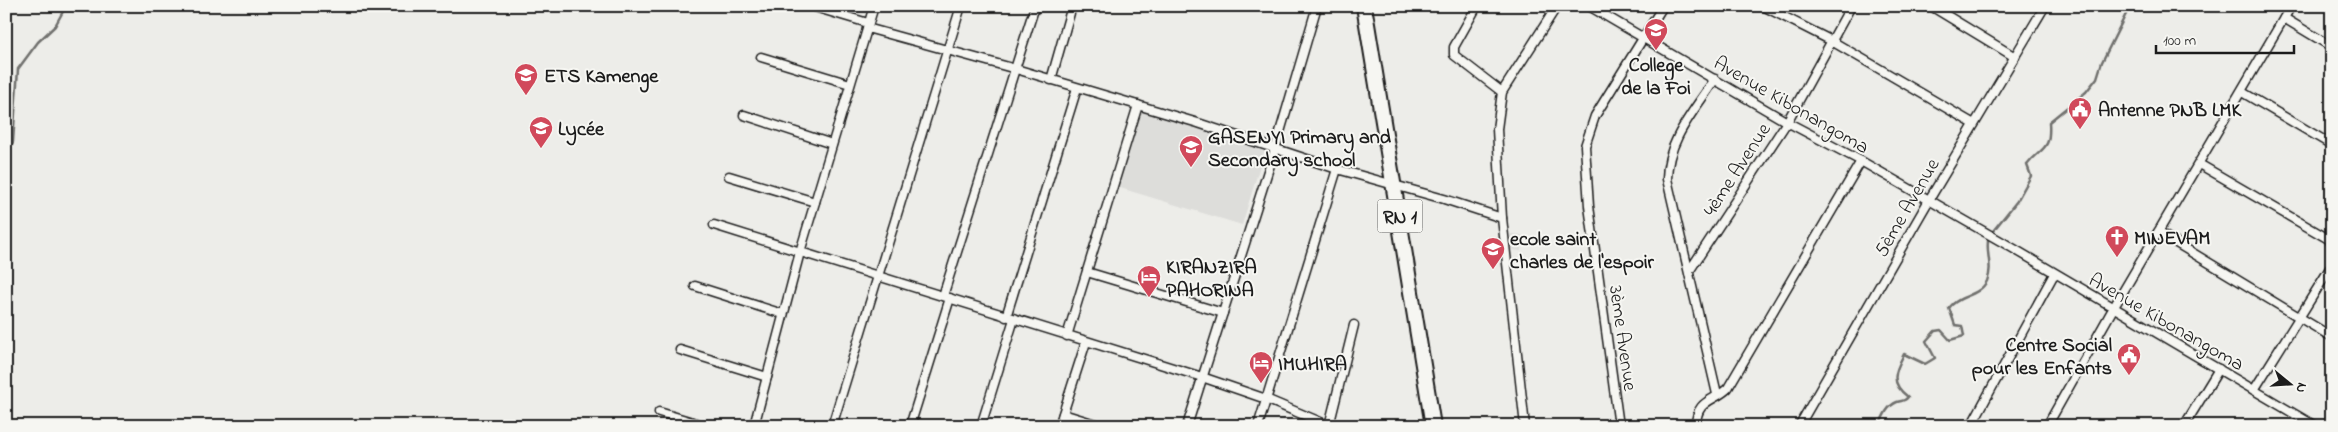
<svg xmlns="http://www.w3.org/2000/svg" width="2338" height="432" font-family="'Indie Flower',sans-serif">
  <rect width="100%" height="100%" fill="#edede9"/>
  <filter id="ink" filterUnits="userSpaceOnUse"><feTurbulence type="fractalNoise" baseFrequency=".02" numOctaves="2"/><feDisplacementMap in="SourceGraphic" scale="10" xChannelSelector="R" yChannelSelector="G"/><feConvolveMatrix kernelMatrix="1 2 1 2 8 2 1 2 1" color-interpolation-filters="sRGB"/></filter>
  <g filter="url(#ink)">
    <g fill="#ddddda">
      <path d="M1141,111L1265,149L1242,225L1117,187Z"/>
      <path d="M1511,234L1522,235L1521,251L1510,250Z"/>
    </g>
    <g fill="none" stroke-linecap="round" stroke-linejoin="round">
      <g stroke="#6f6f6d" stroke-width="2.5">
        <path d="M6,153L13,142L18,69L38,42L55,26L66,6"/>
        <path d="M1879,426C1883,417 1887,406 1897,402C1902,400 1904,402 1908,397C1890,383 1894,373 1904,354L1925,364L1935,358L1926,341L1935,331L1941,330L1950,340L1964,336L1962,326L1955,325L1949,308C1958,295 1979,297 1987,281C1994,266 1984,250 1989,236L2017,201L2031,176L2027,165C2042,146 2051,152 2049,122L2086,92L2097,78L2102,62L2130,6"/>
      </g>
      <g stroke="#1c1c1c" stroke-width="11">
        <g id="street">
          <path d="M811,6L868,23"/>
          <path d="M1477,6L1454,47V55L1502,92"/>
          <path d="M1589,6L1787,122L1861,161L2004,243L2315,426"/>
          <path d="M1763,6L1830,40L1974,124"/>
          <path d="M1931,6L2015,57"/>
          <path d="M2284,18L2332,47"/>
          <path d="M867,28L1016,69L1198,123L1337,169L1444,199L1502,218"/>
          <path d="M761,57L850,84"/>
          <path d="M1715,79C1695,110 1667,140 1667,179L1717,394"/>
          <path d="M1051,80L1072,6"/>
          <path d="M2242,92L2332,145"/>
          <path d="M744,115L832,144"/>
          <path d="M2199,164L2332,241"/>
          <path d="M729,176L815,202"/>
          <path d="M714,225L1202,377L1266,399L1330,426"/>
          <path d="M2158,232L2332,337"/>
          <path d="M1690,270L1787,122L1851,6"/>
          <path d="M1087,272L1223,313"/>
          <path d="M695,286L783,314"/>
          <path d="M943,296L1035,6"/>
          <path d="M1006,317L1077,88"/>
          <path d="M1067,336L1138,105"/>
          <path d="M680,350L767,377"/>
          <path d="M2254,390L2332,265"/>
          <path d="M659,412L706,426"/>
          <path d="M1063,414L1102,426"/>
          <path d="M754,426L800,252L874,6"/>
          <path d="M832,426L961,6"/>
          <path d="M910,426L950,298"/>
          <path d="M981,426L1014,319"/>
          <path d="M1059,426L1086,342"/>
          <path d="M1187,426L1275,149L1317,6"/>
          <path d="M1258,426L1337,169"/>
          <path d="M1329,426L1354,325"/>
          <path d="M1525,426L1502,218L1497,129L1502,92L1557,6"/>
          <path d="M1619,426L1589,206L1585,146L1595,116L1663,6"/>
          <path d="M1696,426C1696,399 1714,402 1728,388L1861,161"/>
          <path d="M1799,426L1929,200L2045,6"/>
          <path d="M1971,426L2054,274"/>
          <path d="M2047,426L2114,307L2291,6"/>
          <path d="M2184,426L2219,369"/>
        </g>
      </g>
      <g stroke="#1c1c1c" stroke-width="18">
        <path id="highway" d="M1364,6L1433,426"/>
      </g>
      <use href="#street" stroke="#f6f6f2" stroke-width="8"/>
      <use href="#highway" stroke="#f6f6f2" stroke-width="14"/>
    </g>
  </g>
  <defs>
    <g id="school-pin" transform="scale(1.25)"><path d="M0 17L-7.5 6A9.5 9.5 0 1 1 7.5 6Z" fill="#d1495b" stroke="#f6f6f2"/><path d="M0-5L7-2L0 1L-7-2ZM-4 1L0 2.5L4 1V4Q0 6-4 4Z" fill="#fff"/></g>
    <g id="civic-pin" transform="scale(1.25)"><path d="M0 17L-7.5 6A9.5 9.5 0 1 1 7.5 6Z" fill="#d1495b" stroke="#f6f6f2"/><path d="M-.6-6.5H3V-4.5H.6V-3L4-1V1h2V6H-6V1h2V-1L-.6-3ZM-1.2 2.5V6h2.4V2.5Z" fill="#fff"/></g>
    <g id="church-pin" transform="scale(1.25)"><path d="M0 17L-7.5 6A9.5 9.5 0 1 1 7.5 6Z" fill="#d1495b" stroke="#f6f6f2"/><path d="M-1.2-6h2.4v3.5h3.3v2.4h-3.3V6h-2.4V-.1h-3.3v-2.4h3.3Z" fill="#fff"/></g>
    <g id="university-pin" transform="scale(1.25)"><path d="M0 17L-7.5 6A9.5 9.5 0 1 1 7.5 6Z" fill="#d1495b" stroke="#f6f6f2"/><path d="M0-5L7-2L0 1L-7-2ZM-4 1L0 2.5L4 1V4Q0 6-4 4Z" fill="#fff"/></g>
    <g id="hotel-pin" transform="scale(1.25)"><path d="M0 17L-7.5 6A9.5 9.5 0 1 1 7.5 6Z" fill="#d1495b" stroke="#f6f6f2"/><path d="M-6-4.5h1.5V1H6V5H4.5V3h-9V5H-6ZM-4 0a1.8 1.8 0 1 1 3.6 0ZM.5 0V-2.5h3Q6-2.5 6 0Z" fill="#fff"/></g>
  </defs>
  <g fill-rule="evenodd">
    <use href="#school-pin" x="1656" y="30"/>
    <use href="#school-pin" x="526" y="75"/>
    <use href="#civic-pin" x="2080" y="109"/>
    <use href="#school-pin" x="541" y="128"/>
    <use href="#school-pin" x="1191" y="147"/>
    <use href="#church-pin" x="2117" y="237"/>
    <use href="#university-pin" x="1493" y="249"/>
    <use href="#hotel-pin" x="1149" y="277"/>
    <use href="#civic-pin" x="2129" y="355"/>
    <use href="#hotel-pin" x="1261" y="363"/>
  </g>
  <g text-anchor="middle" stroke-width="4" stroke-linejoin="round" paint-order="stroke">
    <rect fill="#f6f6f2" stroke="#5d5d5c" stroke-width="1" x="1377.5" y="199.5" width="45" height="33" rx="4"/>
    <g font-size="19" font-weight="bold" fill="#1c1c1c">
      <text x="1400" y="223">RN 1</text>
    </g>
    <g font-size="20" font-weight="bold" fill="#1c1c1c" stroke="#f6f6f2" text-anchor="start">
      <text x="1656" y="71" text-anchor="middle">College<tspan x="1656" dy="23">de la Foi</tspan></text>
      <text x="544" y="82">ETS Kamenge</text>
      <text x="2098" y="116">Antenne PNB LMK</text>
      <text x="558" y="135">Lycée</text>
      <text x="1208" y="143">GASENYI Primary and<tspan x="1208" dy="23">Secondary school</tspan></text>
      <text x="2134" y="244">MINEVAM</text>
      <text x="1510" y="245">ecole saint<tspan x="1510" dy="23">charles de l'espoir</tspan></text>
      <text x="1166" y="273">KIRANZIRA<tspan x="1166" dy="23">PAHORINA</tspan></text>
      <text x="2112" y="351" text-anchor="end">Centre Social<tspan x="2112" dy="23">pour les Enfants</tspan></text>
      <text x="1278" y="370">IMUHIRA</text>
    </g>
    <g font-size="20" fill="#1c1c1c" stroke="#f6f6f2">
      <text transform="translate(1792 104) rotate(30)" y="7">Avenue Kibonangoma</text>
      <text transform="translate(1736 169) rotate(-57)" y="7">4ème Avenue</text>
      <text transform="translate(1906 207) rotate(-60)" y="7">5ème Avenue</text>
      <text transform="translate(2167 321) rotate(30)" y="7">Avenue Kibonangoma</text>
      <text transform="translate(1624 338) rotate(82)" y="7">3ème Avenue</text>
    </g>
  </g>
  <rect width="2338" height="432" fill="none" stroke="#f6f6f2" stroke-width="25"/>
  <rect x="12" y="12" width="2313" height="407" fill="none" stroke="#1c1c1c" stroke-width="2" filter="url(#ink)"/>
  <g transform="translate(2290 384) rotate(108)" stroke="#f6f6f2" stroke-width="4" paint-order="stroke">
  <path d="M0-4L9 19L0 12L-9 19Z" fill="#1c1c1c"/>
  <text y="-8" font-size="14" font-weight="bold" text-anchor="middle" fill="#1c1c1c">N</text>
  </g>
  <path d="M2156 45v8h138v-8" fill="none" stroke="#1c1c1c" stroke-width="2.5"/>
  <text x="2163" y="45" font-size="15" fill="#1c1c1c" stroke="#f6f6f2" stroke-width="4" paint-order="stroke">100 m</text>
</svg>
